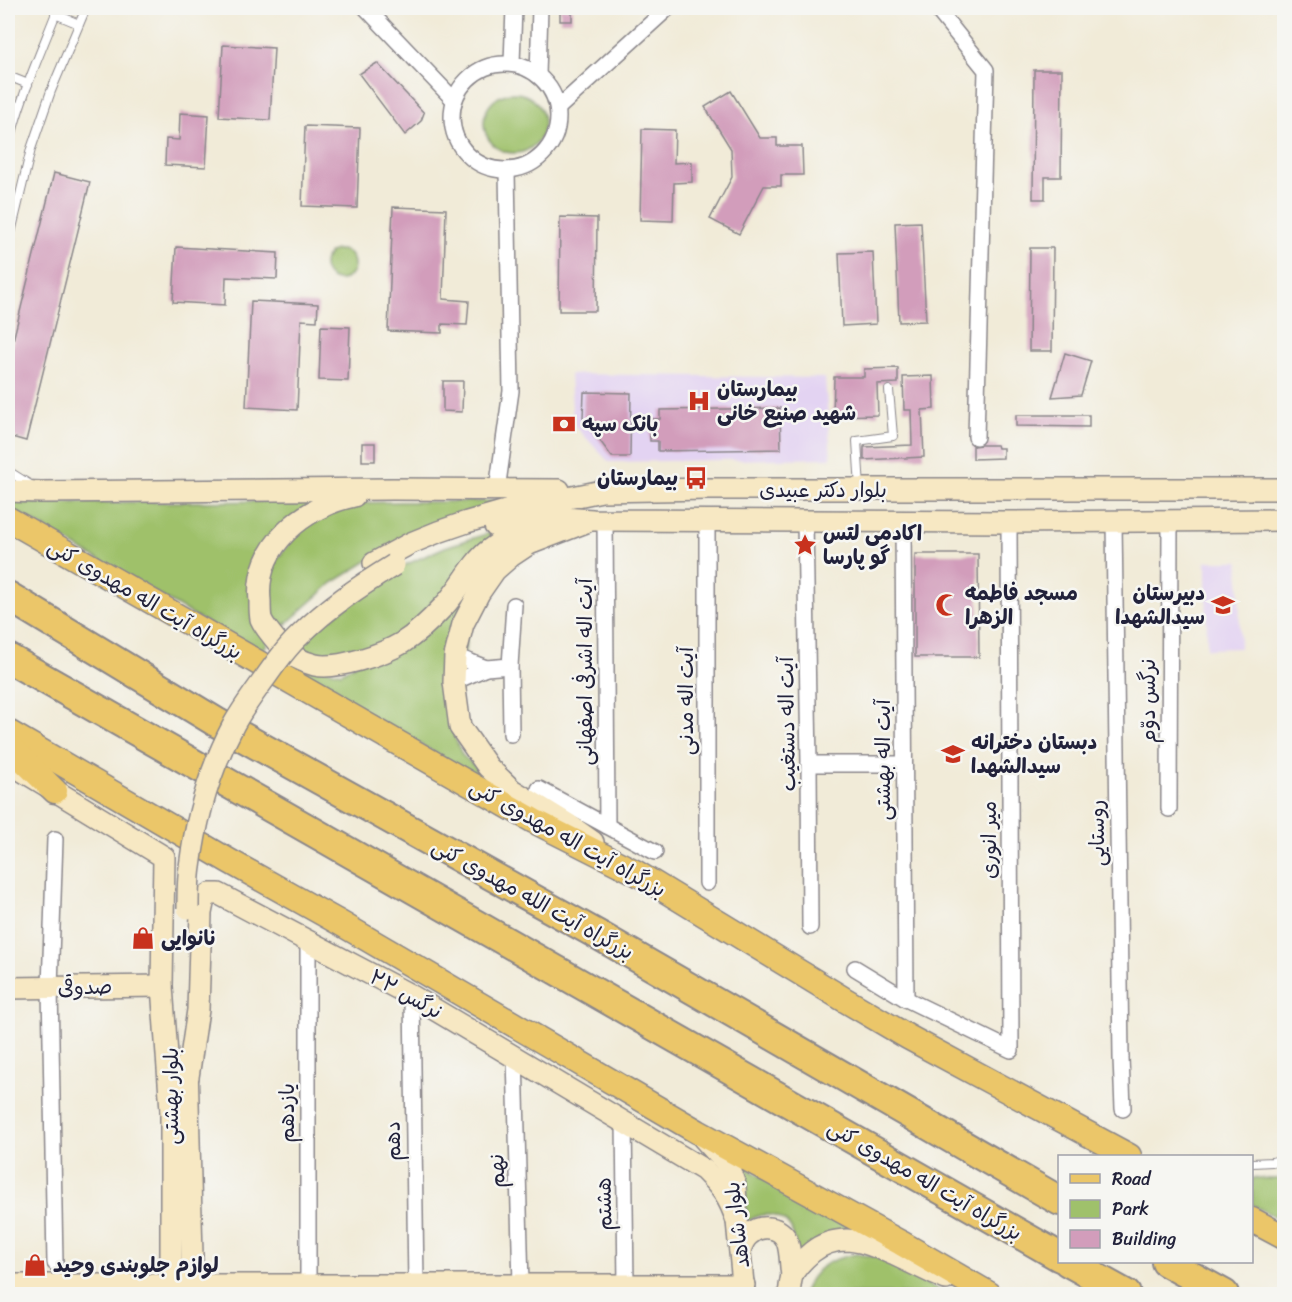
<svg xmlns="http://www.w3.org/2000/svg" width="1292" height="1302" font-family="Sriracha,'Playpen Sans Arabic',sans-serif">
  <rect width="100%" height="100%" fill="#f6f6f2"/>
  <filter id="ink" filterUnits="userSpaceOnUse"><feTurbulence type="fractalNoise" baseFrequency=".0167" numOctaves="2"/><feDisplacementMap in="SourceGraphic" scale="12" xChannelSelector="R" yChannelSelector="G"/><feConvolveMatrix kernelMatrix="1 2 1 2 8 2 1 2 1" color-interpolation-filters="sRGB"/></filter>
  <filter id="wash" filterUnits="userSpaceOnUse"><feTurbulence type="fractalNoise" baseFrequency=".008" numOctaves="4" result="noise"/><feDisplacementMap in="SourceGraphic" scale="24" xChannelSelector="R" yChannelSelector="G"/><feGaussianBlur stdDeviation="1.35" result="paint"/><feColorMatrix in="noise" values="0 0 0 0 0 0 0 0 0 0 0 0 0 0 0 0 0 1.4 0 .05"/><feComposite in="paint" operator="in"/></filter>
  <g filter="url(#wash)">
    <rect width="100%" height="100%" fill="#f1ebd8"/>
    <g fill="#e3d3f2">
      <path d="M570,374L825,378L831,458L609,462L573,424Z"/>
      <path d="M1206,561H1239L1240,648L1207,649Z"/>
    </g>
    <g fill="#9fc16b" stroke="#607253" stroke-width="1.5">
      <circle cx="514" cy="123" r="30"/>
      <circle cx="339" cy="265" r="15"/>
      <path d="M8,500L20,503L314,501L272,533L267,644L260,654L8,507Z"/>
      <path d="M527,501L403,539L332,583L277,632L271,621L267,591L275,562L304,524L352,503L398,502Z"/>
      <path d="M522,527L439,604L395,638L338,657L306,654L298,649L313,631L401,567L445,547L493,532Z"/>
      <path d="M473,588L454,735L462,755L487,777L524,804L283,666L287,660L341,673Z"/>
      <path d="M726,1156L866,1238L797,1256C795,1247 795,1234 790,1227C783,1216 767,1212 755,1217C751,1219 747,1223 743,1226Z"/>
      <path d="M1252,1178L1277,1179L1284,1178V1221L1252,1205Z"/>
      <path d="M856,1254L876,1257L946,1294H803C814,1267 829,1259 856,1254Z"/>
    </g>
    <g id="blocks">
      <g fill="#d29dbb">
        <rect x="560" y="8" width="12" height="13"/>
        <path d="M223,45L274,48L270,120L219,117Z"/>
        <path d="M377,63L424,113L421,121L405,135L359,74Z"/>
        <path d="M1034,70H1062L1061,177H1045V199H1033Z"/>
        <path d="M731,91L760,138H777V146H802L803,175H781V186H764L739,234L710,219L732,177L731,149L705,107Z"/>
        <path d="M180,113L209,115L206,167L165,165L166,139L179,140Z"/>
        <path d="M305,126L360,128L357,208L302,206Z"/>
        <path d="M642,129L675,130L674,163L692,162V182L674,183L673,221L640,220Z"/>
        <path d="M54,173L90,182L26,441L8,436V361Z"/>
        <path d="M393,207L446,209L443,299L469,301L467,325L442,324V333L388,331Z"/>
        <path d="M560,217L597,218L596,311H559Z"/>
        <path d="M921,222L926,321L899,322L895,223Z"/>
        <path d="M176,247L278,253L277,279L226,277L225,305L173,302Z"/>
        <path d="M1030,248H1053L1052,351H1029Z"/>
        <path d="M873,252L876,324L842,326L839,253Z"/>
        <path d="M251,301L318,304L317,321L301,320L297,410L246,407Z"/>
        <path d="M321,326L350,327L348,381L319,380Z"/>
        <path d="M1065,353L1091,361L1081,395L1052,397Z"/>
        <path d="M898,368V383L877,384L878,415L833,416L834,377H864V369Z"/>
        <path d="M933,376L934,409L922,410L924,457L864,460V447L912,445L911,410H904L903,377Z"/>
        <path d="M443,381H463L462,412L443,411Z"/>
        <path d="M584,392L631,393L630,457H612L583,418Z"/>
        <path d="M780,408L781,449L658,451V441H650V419H660V410Z"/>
        <path d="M1016,415H1089V427L1016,426Z"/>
        <rect x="362" y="443" width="13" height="18"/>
        <path d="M981,445H997L998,448H1003V458L973,459V446Z"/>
        <path d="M915,554H978L979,657H915Z"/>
      </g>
    </g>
  </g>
  <g filter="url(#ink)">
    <use href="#blocks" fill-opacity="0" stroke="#8a868a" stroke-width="1.5"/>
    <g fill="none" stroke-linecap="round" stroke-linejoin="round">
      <g stroke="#8a868a" stroke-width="10">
        <g id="lane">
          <path d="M55,14L79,24"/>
          <path d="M8,76L28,84"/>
          <path d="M8,149C19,100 40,54 58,8"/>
          <path d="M8,245L31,149L51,91L86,8"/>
          <path d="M8,471L32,486"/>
          <path d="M860,488L857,441L893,436L889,390"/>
          <path d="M1252,1163L1272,1162L1284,1159"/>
        </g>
      </g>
      <g stroke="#8a868a" stroke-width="18">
        <g id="street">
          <path d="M366,8L454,100"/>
          <path d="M936,8L986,70L976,437"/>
          <path d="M512,63L514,8"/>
          <circle cx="505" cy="117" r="53"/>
          <path d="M538,75L540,8"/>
          <path d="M558,108L668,8"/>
          <path d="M497,490L511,391L507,171"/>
          <path d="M605,519L607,826"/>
          <path d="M805,521L809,764L810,927"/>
          <path d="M903,521L906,999"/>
          <path d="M1114,521L1121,1058L1123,1109"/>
          <path d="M455,656L486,668"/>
          <path d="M454,682L486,668L510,666"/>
          <path d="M511,734L510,666L514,605"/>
          <path d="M809,764H904"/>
          <path d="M539,789L655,852"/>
          <path d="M1169,809L1170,521"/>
          <path d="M55,839L50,987L55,1263"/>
          <path d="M707,883V520"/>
          <path d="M855,968L906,999L1011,1050L1009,522"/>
          <path d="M412,996L416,1285"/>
          <path d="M515,1056L521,1285"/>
          <path d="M624,1121L626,1286"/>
          <path d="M308,1285V940"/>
        </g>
      </g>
      <g stroke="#8a868a" stroke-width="24">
        <g id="secondary">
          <path d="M8,491L41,492L393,489L559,490"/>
          <path d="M354,496C305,506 254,546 260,601C260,607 260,614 261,619C265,628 274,638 280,645C288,655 303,662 315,665C336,670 384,654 402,643C418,633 431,620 443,607C459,591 472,563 489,550C502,540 517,533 533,528"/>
          <path d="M586,522L529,544L511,556L495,570L479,593L463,624L455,656L454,682L460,727L488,767L512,790L569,825L593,842"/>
          <path d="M495,526L562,518L593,520L1009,522L1284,520"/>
          <path d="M374,563L411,543L438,532L467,522L509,510L602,491L708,489H1284"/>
          <path d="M8,762L164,857L162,986L171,1110"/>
          <path d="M8,988L162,986"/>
          <path d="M187,1064L193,1294"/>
          <path d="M188,1077L198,1010L201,913L204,899L210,894H219L412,996L704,1170C722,1188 729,1197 737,1221"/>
          <path d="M703,1138L725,1162L731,1174L735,1185L737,1221L744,1294"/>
          <path d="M740,1250C742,1244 744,1238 750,1234C761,1224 781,1226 787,1241C791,1251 790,1264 792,1275"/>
          <path d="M8,1285H744"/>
          <path d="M171,1294V1096"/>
          <path d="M789,1294C790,1289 790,1282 792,1276C795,1267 805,1258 812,1252C822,1244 835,1240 847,1240C875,1241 918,1268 946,1279"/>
        </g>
      </g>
      <g stroke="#8a868a" stroke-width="27">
        <g id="primary">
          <path d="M8,519L534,821L635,872L845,1000L908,1037L1129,1156"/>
          <path d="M8,732L229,861L340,923L698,1132L901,1243L989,1294"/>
          <path d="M8,745L55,791"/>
          <path d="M1252,1220L1284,1237"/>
        </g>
      </g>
      <g stroke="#8a868a" stroke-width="32">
        <g id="highway">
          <path d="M8,596L216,722L600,936L1060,1201"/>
          <path d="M8,658L1060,1257"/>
          <path d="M1068,1262L1126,1294"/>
          <path d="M1166,1262L1224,1294"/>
        </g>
      </g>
      <use href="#lane" stroke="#fff" stroke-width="8"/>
      <use href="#street" stroke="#fff" stroke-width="15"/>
      <use href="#secondary" stroke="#f7e8c3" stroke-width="21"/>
      <use href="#primary" stroke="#ebc669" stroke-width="24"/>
      <use href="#highway" stroke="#ebc669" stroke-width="28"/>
      <g stroke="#8a868a" stroke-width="24" stroke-linecap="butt">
        <path id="secondary-bridge" d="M188,908C188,894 188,880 190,867C196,818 211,767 234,724C243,708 254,693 265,678C275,664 286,648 299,636C328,607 360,586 394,565"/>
      </g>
      <use href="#secondary-bridge" stroke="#f7e8c3" stroke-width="21"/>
    </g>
  </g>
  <defs>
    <g id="hospital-bare" transform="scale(1.8)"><path d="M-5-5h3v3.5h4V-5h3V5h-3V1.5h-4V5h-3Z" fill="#c8321e" stroke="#f6f6f2" stroke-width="2.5" paint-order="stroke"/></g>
    <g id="bank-bare" transform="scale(1.8)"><path d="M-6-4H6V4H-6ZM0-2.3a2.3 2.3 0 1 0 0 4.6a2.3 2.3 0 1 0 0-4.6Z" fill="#c8321e" stroke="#f6f6f2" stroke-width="2.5" paint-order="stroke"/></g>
    <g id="bus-bare" transform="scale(1.8)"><path d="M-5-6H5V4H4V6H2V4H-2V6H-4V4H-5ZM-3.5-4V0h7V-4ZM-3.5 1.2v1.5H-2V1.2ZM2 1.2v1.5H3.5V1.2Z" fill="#c8321e" stroke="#f6f6f2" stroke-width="2.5" paint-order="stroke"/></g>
    <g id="sight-bare" transform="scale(1.8)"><path d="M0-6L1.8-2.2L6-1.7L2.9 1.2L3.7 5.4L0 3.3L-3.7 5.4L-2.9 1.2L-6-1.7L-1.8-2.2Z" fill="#c8321e" stroke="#f6f6f2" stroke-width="2.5" paint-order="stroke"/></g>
    <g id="mosque-bare" transform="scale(1.8)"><path d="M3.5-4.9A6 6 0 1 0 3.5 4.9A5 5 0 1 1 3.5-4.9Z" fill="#c8321e" stroke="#f6f6f2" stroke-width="2.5" paint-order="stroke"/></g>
    <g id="school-bare" transform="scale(1.8)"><path d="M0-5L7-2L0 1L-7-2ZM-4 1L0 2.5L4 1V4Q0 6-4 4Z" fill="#c8321e" stroke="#f6f6f2" stroke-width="2.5" paint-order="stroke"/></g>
    <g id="shop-bare" transform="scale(1.8)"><path d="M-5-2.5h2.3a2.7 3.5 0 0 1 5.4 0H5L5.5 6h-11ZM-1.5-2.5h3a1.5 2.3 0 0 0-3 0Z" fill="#c8321e" stroke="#f6f6f2" stroke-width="2.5" paint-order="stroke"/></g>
  </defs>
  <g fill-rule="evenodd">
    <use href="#hospital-bare" x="699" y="401"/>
    <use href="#bank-bare" x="564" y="424"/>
    <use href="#bus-bare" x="696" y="478"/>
    <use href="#sight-bare" x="805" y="545"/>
    <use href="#mosque-bare" x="947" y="605"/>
    <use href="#school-bare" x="1223" y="605"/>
    <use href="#school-bare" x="953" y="754"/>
    <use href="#shop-bare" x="143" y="938"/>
    <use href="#shop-bare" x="35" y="1265"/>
  </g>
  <g text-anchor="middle" stroke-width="5" stroke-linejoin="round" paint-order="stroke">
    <g font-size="21" font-weight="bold" fill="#22223b" stroke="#f6f6f2" text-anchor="start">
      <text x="717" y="396">بیمارستان<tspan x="717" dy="24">شهید صنیع خانی</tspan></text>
      <text x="582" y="431">بانک سپه</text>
      <text x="678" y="485" text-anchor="end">بیمارستان</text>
      <text x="823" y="540">اکادمی لتس<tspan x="823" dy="24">گو پارسا</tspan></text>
      <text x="965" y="600">مسجد فاطمه<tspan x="965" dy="24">الزهرا</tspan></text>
      <text x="1205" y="600" text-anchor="end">دبیرستان<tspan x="1205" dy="24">سیدالشهدا</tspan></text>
      <text x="971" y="749">دبستان دخترانه<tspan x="971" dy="24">سیدالشهدا</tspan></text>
      <text x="161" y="945">نانوایی</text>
      <text x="53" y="1272">لوازم جلوبندی وحید</text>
    </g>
    <g font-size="21" fill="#22223b" stroke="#f6f6f2">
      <text x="823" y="497">بلوار دکتر عبیدی</text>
      <text transform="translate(145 599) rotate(30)" y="7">بزرگراه آیت اله مهدوی کنی</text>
      <text transform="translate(585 672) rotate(-90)" y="7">آیت اله اشرفی اصفهانی</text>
      <text transform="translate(686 701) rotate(-90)" y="7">آیت اله مدنی</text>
      <text transform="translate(1148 701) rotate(-90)" y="7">نرگس دوّم</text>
      <text transform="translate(787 724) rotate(-91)" y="7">آیت اله دستغیب</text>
      <text transform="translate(883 760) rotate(-90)" y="7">آیت اله بهشتی</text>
      <text transform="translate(1097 833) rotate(-91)" y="7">روستایی</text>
      <text transform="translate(568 838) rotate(29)" y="7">بزرگراه آیت اله مهدوی کنی</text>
      <text transform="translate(989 840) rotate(-90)" y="7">میر انوری</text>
      <text transform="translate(533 899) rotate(29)" y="7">بزرگراه آیت الله مهدوی کنی</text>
      <text transform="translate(85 987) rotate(-1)" y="7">صدوقی</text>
      <text transform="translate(406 994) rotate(29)" y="7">نرگس ۲۲</text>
      <text transform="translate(171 1096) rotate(-90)" y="7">بلوار بهشتی</text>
      <text transform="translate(287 1113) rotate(-90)" y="7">یازدهم</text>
      <text transform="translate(393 1141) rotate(-91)" y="7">دهم</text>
      <text transform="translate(497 1171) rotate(-92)" y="7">نهم</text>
      <text transform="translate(925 1180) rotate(30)" y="7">بزرگراه آیت اله مهدوی کنی</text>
      <text transform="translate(604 1204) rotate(-91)" y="7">هشتم</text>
      <text transform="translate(737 1225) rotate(-97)" y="7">بلوار شاهد</text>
    </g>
  </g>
  <rect width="1292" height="1302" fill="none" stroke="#f6f6f2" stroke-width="30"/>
  <rect x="1058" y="1155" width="195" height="108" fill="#f6f6f2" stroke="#a1a1a9" stroke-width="1.5"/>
  <rect x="1070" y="1174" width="30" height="9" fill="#ebc669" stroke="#a1a1a9" stroke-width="1.5"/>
  <text x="1112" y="1185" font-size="18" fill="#22223b">Road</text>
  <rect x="1070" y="1200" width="30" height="18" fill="#9fc16b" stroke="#a1a1a9" stroke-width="1.5"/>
  <text x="1112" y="1215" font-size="18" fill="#22223b">Park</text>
  <rect x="1070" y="1230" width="30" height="18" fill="#d29dbb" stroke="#a1a1a9" stroke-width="1.5"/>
  <text x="1112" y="1245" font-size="18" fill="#22223b">Building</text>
</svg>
